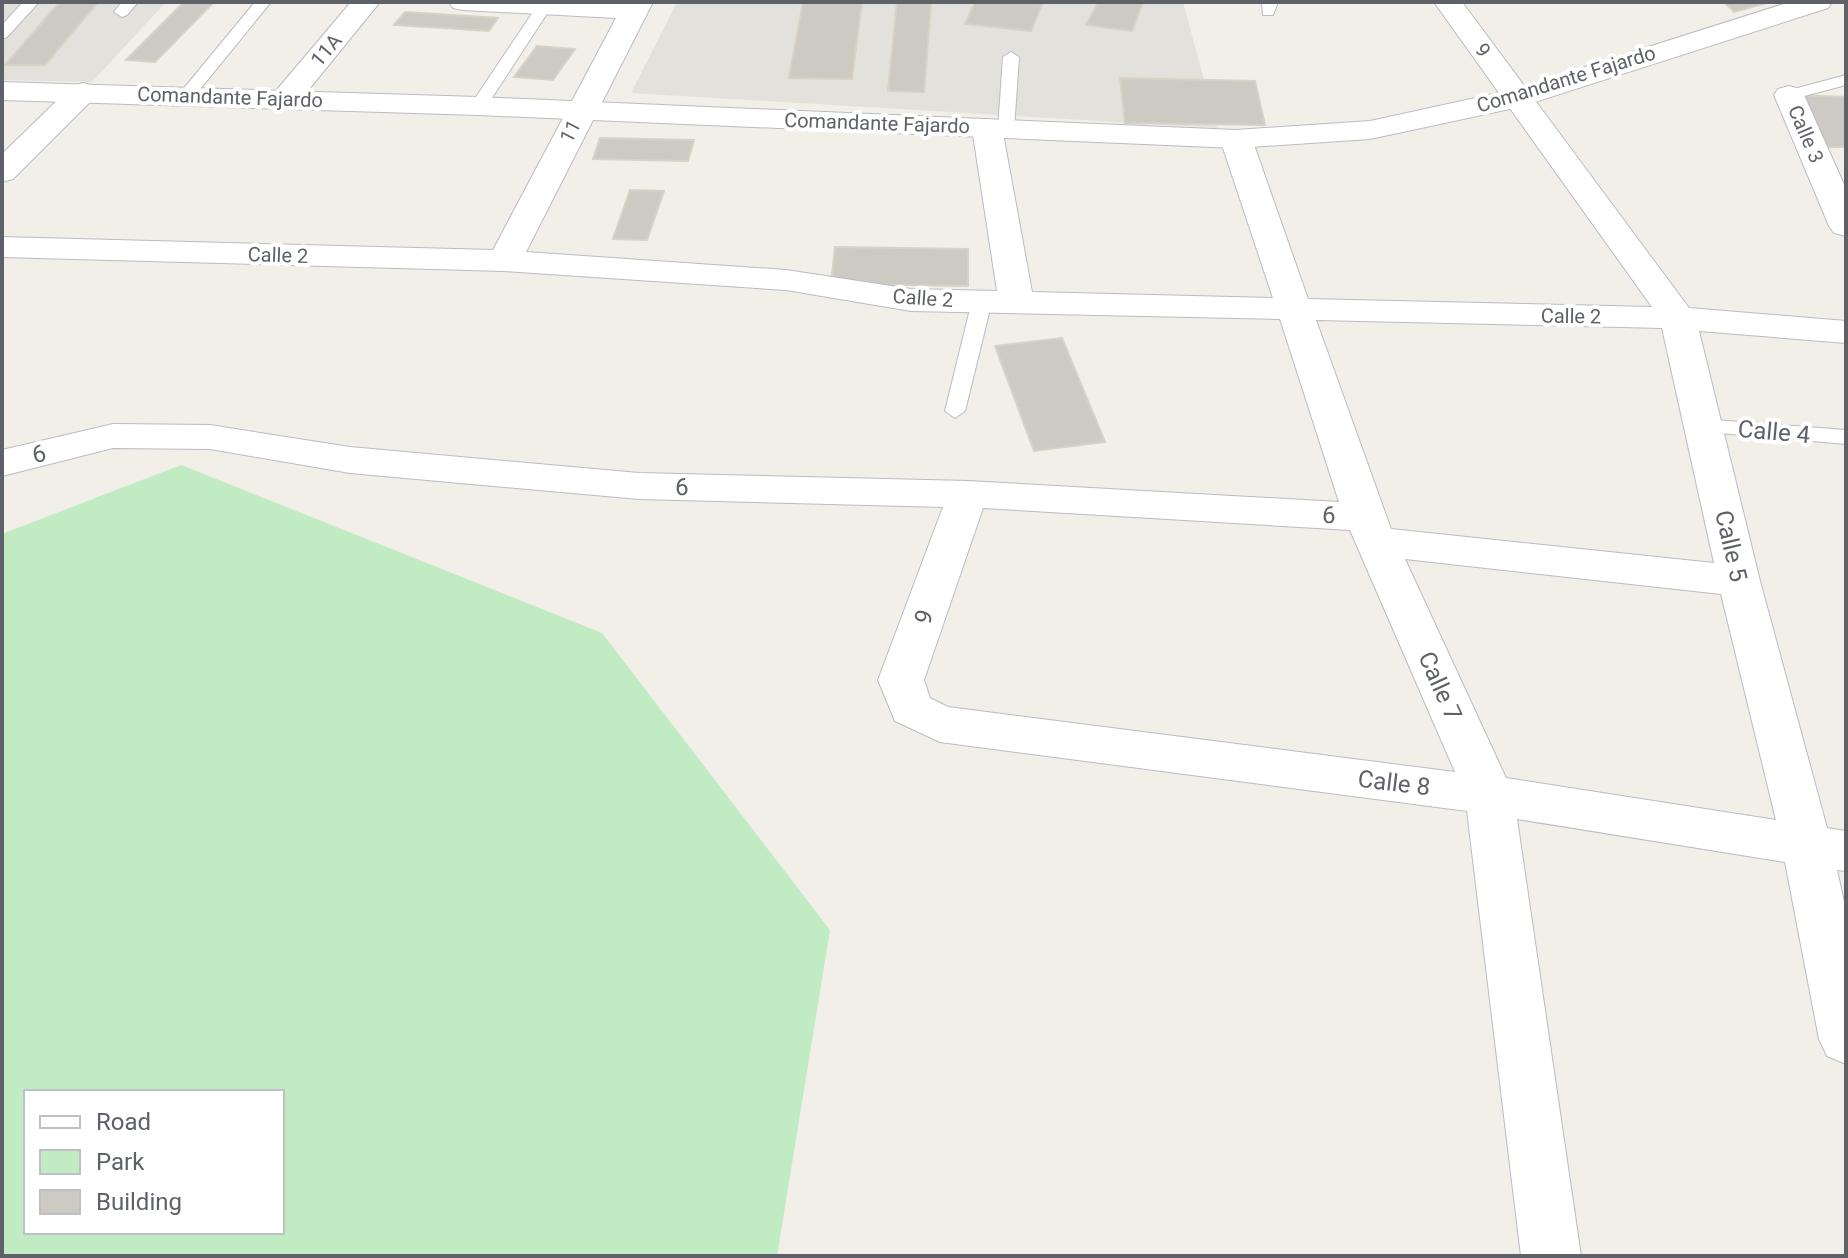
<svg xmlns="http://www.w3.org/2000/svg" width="1848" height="1258" viewBox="0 0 1848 1258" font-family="Roboto,sans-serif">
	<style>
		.industrial { fill: #e2e1db }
		.green { fill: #c1ebc3; fill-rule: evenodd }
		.building { fill: #cdcac3; stroke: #d7d2c4; stroke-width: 2 }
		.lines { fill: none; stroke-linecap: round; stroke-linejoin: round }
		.service-casing { stroke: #b9bcc1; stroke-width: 2 }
		.minor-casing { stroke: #b9bcc1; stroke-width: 2 }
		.tertiary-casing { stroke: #b9bcc1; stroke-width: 2 }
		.service { fill: #fff; fill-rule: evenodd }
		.minor { fill: #fff; fill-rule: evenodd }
		.tertiary { fill: #fff; fill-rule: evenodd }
		.labels { text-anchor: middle; stroke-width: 8; stroke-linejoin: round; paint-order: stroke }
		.far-street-label { font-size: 20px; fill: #5e6268; stroke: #fff }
		.street-label { font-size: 24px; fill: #5e6268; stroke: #fff }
	</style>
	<rect width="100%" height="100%" fill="#f1efe7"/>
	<g class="industrial">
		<path d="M 2,2 L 166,2 L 92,82 L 2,80 Z"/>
		<path d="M 677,2 L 1183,2 L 1217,128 L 631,93 Z"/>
	</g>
	<path class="green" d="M 181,465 L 602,633 L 830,930 L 777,1256 L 2,1256 L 2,534 ZM 26,1092 L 282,1092 L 282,1232 L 26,1232 Z"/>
	<g class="building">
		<path d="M 60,2 L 98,2 L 45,65 L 5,65 Z"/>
		<path d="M 184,2 L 213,3 L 155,62 L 126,60 Z"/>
		<path d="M 803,2 L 862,2 L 852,79 L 789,78 Z"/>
		<path d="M 897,2 L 931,2 L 924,92 L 888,91 Z"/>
		<path d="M 975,2 L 1043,2 L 1031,31 L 965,24 Z"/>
		<path d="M 1098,2 L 1143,2 L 1132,31 L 1086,25 Z"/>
		<path d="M 1724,2 L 1770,2 L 1734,12 Z"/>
		<path d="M 405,12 L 498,18 L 489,31 L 394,25 Z"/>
		<path d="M 537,46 L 575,49 L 553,80 L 514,77 Z"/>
		<path d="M 1120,78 L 1255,81 L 1265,125 L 1125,123 Z"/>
		<path d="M 1795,95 L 1846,97 L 1846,147 L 1826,147 Z"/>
		<path d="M 600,138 L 694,140 L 688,161 L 593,159 Z"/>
		<path d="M 630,190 L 664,191 L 647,240 L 613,239 Z"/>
		<path d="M 835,247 L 968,249 L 968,286 L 831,284 Z"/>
		<path d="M 1062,338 L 1105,442 L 1034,451 L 995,346 Z"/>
	</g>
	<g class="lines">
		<defs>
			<g id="service">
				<path d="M 23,2 L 39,2 L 7,37 L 2,39 L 2,25 Z"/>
				<path d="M 122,2 L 138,2 L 127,15 L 122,17 L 114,12 Z"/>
				<path d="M 255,2 L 271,2 L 192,99 L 180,99 L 180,93 Z"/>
				<path d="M 1262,2 L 1278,2 L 1273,15 L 1263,15 Z"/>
				<path d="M 539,3 L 549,3 L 552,6 L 484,110 L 472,110 L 470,106 Z"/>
				<path d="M 1011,52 L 1019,57 L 1014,129 L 1006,134 L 998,129 L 1003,57 Z"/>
				<path d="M 1846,75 L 1846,85 L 1789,100 L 1781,95 L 1783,92 Z"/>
				<path d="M 982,295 L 992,301 L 965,411 L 955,418 L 945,411 L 972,301 Z"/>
				<path d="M 1703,419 L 1846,430 L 1846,444 L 1696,431 L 1692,426 Z"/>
			</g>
			<g id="minor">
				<path d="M 351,2 L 380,2 L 297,104 L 286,107 L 275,104 L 271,98 L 275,92 Z"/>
				<path d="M 449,2 L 653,2 L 526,252 L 786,270 L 911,289 L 997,291 L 972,128 L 976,121 L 987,119 L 998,121 L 1002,128 L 1032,292 L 1273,298 L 1220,139 L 1225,132 L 1236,130 L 1247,132 L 1252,139 L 1308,299 L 1652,307 L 1434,2 L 1462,2 L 1689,308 L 1846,321 L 1846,343 L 1699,331 L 1760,581 L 1827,828 L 1846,831 L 1846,871 L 1837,870 L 1846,911 L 1846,1064 L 1827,1056 L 1819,1039 L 1785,862 L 1517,819 L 1581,1256 L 1521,1256 L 1467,811 L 940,742 L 895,721 L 878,680 L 943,507 L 639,499 L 350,473 L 210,449 L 113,448 L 2,476 L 2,450 L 113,424 L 210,425 L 350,447 L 639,473 L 968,481 L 1339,502 L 1280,319 L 911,311 L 786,290 L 504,271 L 2,257 L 2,237 L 493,250 L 616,18 L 463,10 L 453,8 ZM 1316,320 L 1662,328 L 1714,563 L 1391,529 ZM 983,508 L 1350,530 L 1455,772 L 948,707 L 930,698 L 924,680 ZM 1405,559 L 1721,594 L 1776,820 L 1506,778 Z"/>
				<path d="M 83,83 L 94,86 L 98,92 L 94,98 L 13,179 L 2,182 L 2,154 L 72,86 Z"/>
				<path d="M 1789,86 L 1800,89 L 1804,95 L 1846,189 L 1846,236 L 1834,233 L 1829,226 L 1774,95 L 1778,89 Z"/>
			</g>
			<path id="tertiary" d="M 1790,2 L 1832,2 L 1828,8 L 1519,107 L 1370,139 L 1236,148 L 478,115 L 2,100 L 2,82 L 478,97 L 1236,130 L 1370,121 L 1512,90 Z"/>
		</defs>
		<use href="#service" class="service-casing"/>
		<use href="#minor" class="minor-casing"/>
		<use href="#tertiary" class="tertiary-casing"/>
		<use href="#service" class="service"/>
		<use href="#minor" class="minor"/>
		<use href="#tertiary" class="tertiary"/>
	</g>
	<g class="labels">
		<g class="far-street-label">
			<text transform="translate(326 50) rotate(-50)" y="7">11A</text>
			<text transform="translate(1483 50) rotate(53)" y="7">9</text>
			<text transform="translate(1566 79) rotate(-17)" y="7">Comandante Fajardo</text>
			<text transform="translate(230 97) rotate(2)" y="7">Comandante Fajardo</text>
			<text transform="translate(877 123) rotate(2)" y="7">Comandante Fajardo</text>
			<text transform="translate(570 131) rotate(-63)" y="7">11</text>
			<text transform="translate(1806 134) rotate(67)" y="7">Calle 3</text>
			<text transform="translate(278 255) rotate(2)" y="7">Calle 2</text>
			<text transform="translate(923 298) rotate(4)" y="7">Calle 2</text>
			<text transform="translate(1571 316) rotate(1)" y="7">Calle 2</text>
		</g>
		<g class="street-label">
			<text transform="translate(1774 432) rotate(5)" y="8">Calle 4</text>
			<text transform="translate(39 454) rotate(-13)" y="8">6</text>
			<text transform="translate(682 487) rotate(1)" y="8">6</text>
			<text transform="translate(1329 515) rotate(3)" y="8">6</text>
			<text transform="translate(1731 546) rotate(77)" y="8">Calle 5</text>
			<text transform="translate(924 617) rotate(-70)" y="8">9</text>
			<text transform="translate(1440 686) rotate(66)" y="8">Calle 7</text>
			<text transform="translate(1394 783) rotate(7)" y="8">Calle 8</text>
		</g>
	</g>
	<rect width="1848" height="1258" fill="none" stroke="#5e6268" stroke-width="8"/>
	<rect x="24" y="1090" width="260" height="144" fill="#ffffff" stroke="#bfc0c3" stroke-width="2"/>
	<rect x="40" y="1116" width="40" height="12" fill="#ffffff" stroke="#bfc0c3" stroke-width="2"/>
	<text x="96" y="1130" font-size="24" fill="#5e6268">Road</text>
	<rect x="40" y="1150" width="40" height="24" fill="#c1ebc3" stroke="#bfc0c3" stroke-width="2"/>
	<text x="96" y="1170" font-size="24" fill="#5e6268">Park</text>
	<rect x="40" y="1190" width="40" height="24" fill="#cdcac3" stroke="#bfc0c3" stroke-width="2"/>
	<text x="96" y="1210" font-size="24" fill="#5e6268">Building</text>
</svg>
